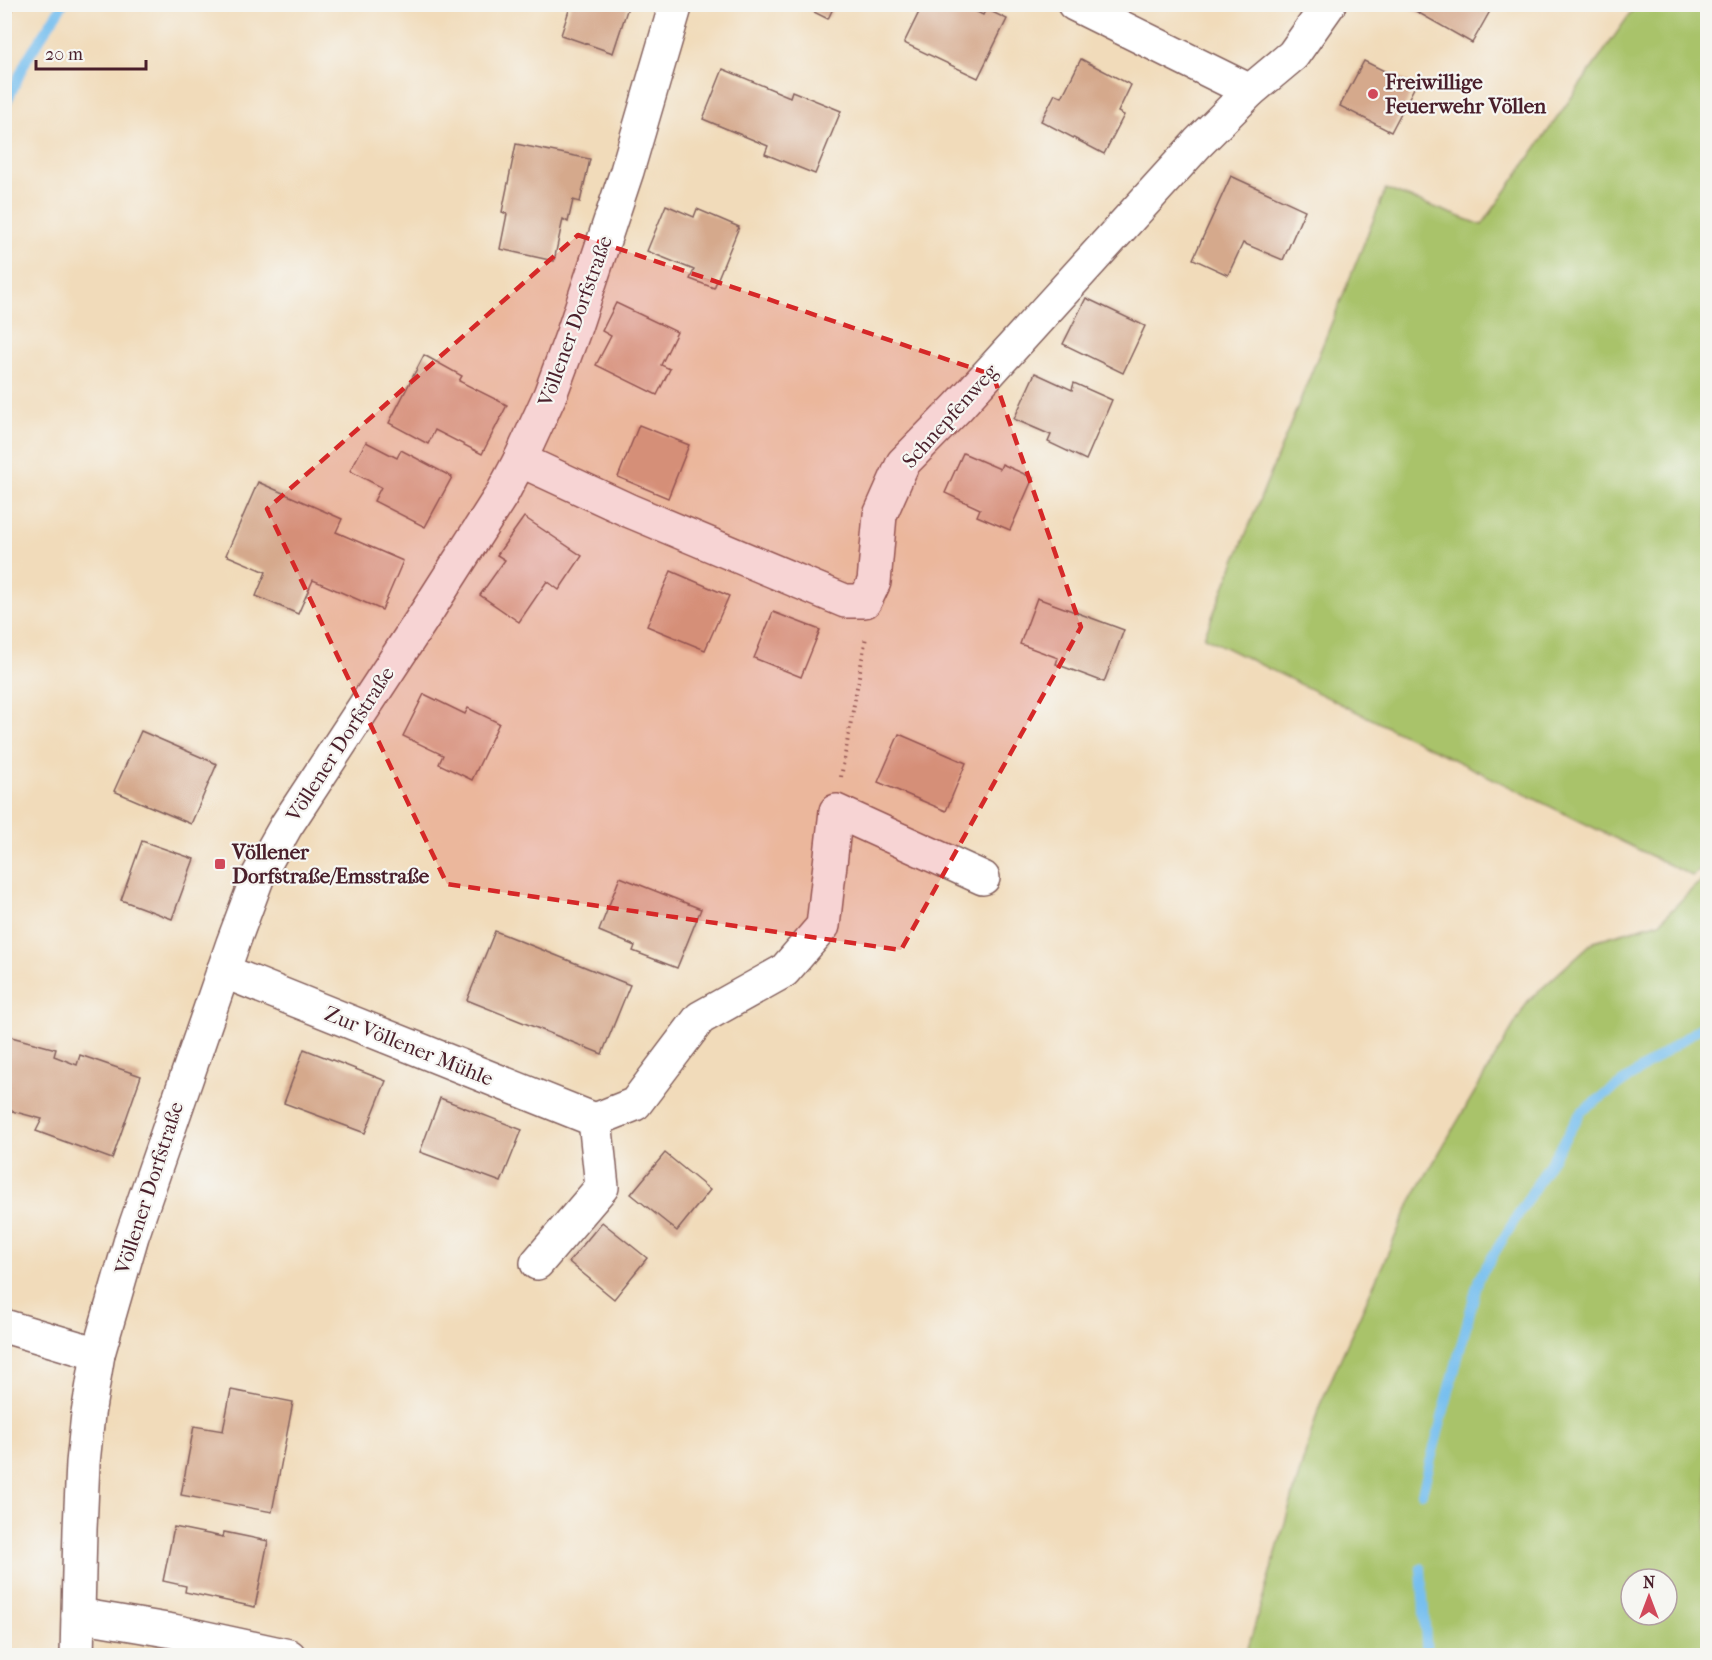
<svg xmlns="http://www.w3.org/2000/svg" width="1712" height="1660" viewBox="0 0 1712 1660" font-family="'IM FELL French Canon',serif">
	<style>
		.green { fill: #a9c36a; stroke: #7a714a; stroke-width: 1.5; fill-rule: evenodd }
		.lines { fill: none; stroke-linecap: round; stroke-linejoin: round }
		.stream { stroke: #77bfef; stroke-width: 10 }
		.building { fill: #d5a98c }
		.minor-casing { stroke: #84615d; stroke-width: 36 }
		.path { stroke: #84615d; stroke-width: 4; stroke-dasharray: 1.5 4.5; stroke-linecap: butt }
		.minor { stroke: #fff; stroke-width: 33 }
		.marked { fill: #d62828; fill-opacity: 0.2; stroke: #d62828; stroke-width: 4.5; stroke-dasharray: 12 8; stroke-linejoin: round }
		.poi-dot { fill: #d1495b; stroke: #f6f6f2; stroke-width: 2 }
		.labels { text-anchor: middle; stroke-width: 4.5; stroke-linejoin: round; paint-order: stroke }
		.poi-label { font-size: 21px; font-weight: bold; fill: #4a1f2b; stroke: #f6f6f2; text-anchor: start }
		.street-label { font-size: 21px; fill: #4a1f2b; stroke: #f6f6f2 }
	</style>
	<rect width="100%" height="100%" fill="#f6f6f2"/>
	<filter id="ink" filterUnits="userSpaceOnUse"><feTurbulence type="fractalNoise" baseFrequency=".0167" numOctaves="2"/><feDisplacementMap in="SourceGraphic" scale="12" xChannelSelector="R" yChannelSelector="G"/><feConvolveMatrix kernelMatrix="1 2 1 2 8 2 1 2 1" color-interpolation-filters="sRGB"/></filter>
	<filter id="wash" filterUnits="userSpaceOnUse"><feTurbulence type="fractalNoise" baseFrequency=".008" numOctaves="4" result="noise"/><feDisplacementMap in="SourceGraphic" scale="24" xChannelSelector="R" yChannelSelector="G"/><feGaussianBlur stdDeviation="1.35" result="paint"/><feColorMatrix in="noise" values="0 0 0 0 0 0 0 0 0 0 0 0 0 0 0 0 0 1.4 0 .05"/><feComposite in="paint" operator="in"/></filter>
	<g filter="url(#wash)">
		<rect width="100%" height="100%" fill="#f1dbba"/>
		<g class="green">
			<path d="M 1637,4 L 1707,5 L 1708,865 L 1692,876 L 1204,637 L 1386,189 L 1482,225 Z"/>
			<path d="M 1707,877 L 1707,1655 L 1246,1655 L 1319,1407 L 1412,1199 L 1528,1001 L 1594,941 L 1660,922 L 1695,886 ZM 1631,1579 L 1667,1579 L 1667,1615 L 1631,1615 Z"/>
		</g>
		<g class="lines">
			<g class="stream">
				<path d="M 4,108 L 27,59 L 63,4"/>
				<path d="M 1422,1493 L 1479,1278 L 1582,1111 L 1708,1022"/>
				<path d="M 1421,1568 L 1427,1656"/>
			</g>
		</g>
		<g id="blocks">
			<g class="building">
				<path d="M 571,4 L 629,4 L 613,53 L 561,35 Z"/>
				<path d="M 798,4 L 835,4 L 828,19 Z"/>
				<path d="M 923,4 L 961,4 L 983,15 L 986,9 L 1007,19 L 978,78 L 904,43 Z"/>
				<path d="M 1403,4 L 1494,4 L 1472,43 Z"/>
				<path d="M 1081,59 L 1131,85 L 1118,112 L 1124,115 L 1104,154 L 1041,121 L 1055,94 L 1062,97 Z"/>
				<path d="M 1364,61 L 1415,86 L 1391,132 L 1340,106 Z"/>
				<path d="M 723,69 L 790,97 L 792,91 L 841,111 L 815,174 L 765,154 L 768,146 L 703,119 Z"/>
				<path d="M 516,144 L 590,159 L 580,202 L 573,200 L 568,222 L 563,219 L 554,261 L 500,249 L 507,214 L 502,212 Z"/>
				<path d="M 1231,176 L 1305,210 L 1283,260 L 1243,243 L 1228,275 L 1193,259 Z"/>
				<path d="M 666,205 L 694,217 L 697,209 L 739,227 L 714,288 L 690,279 L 694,270 L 647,251 Z"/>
				<path d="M 1086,298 L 1145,326 L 1123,373 L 1063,344 Z"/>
				<path d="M 616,303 L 677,332 L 661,365 L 670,369 L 657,395 L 596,365 L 611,336 L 602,331 Z"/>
				<path d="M 424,355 L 462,376 L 459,381 L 507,405 L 482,454 L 435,430 L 428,444 L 389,423 Z"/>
				<path d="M 1035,373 L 1072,390 L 1074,383 L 1112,400 L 1086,460 L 1048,442 L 1051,435 L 1014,419 Z"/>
				<path d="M 639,425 L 689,445 L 668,498 L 618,477 Z"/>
				<path d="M 366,442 L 397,458 L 401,450 L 452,477 L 425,527 L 374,501 L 381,487 L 350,471 Z"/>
				<path d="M 963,453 L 1000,469 L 1002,464 L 1033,478 L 1010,530 L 977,516 L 980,509 L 945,493 Z"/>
				<path d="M 258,482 L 342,519 L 336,532 L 403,561 L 382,610 L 313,580 L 298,614 L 256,596 L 266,572 L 226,555 Z"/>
				<path d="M 524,517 L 582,556 L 559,590 L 547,581 L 519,622 L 480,595 L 505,560 L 497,555 Z"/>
				<path d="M 671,571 L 729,596 L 705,650 L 647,626 Z"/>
				<path d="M 1037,598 L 1124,630 L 1104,682 L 1056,664 L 1058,658 L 1020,644 Z"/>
				<path d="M 773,612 L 820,630 L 801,677 L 754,658 Z"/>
				<path d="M 424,694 L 465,714 L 468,708 L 499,723 L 472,780 L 439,764 L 443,755 L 403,736 Z"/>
				<path d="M 141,731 L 217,764 L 191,824 L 114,791 Z"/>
				<path d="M 899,734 L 966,763 L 946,811 L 878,782 Z"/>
				<path d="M 142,841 L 194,859 L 172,919 L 121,900 Z"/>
				<path d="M 620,877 L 701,909 L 677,968 L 633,951 L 635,946 L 599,931 Z"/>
				<path d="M 495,931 L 630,985 L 602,1054 L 467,1000 Z"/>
				<path d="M 4,1035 L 56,1049 L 54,1056 L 77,1065 L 80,1055 L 141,1076 L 112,1159 L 36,1131 L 42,1119 L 4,1109 Z"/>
				<path d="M 304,1049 L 386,1081 L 365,1133 L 284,1103 Z"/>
				<path d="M 440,1098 L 522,1130 L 501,1182 L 420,1152 Z"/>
				<path d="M 665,1153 L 710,1190 L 677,1231 L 631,1194 Z"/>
				<path d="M 602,1222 L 647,1258 L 614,1299 L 569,1262 Z"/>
				<path d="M 231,1390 L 293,1402 L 272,1512 L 181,1495 L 194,1426 L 223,1431 Z"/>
				<path d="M 174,1527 L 223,1537 L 224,1532 L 268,1541 L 255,1607 L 185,1592 L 186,1586 L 163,1581 Z"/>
			</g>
		</g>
	</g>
	<g filter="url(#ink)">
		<use href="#blocks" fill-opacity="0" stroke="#84615d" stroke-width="1.5"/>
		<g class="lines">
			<defs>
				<g id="minor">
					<path d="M 1074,4 L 1250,91 L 1293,55 L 1329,4"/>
					<path d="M 520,460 L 630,511 L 845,601 L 865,601 L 874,582 L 880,515 L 903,463 L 958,407 L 1198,143 L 1250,91"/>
					<path d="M 223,971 L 595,1120 L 635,1104 L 700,1018 L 784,971 L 823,926 L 836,811 L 983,878"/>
					<path d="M 537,1263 L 602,1187 L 595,1120"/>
					<path d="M 4,1326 L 98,1354"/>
					<path d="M 78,1615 L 173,1631 L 289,1656"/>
					<path d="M 77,1656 L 80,1529 L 83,1463 L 88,1414 L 98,1354 L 132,1236 L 233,943 L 258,876 L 286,826 L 428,610 L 502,494 L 520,460 L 550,395 L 573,333 L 627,171 L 676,4"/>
				</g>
			</defs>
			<use href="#minor" class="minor-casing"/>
			<g class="path">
				<path d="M 4,21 L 15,4"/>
				<path d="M 841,777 L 866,637"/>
			</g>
			<use href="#minor" class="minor"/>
		</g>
	</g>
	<path class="marked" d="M 578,235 L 993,375 L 1081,627 L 901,950 L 447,884 L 267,509 Z"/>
	<g class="poi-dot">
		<circle cx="1373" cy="94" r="6"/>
		<rect x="214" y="858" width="12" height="12" rx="3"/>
	</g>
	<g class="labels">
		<g class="poi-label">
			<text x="1385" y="89">Freiwillige<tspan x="1385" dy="24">Feuerwehr Völlen</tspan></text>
			<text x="232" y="859">Völlener<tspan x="232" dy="24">Dorfstraße/Emsstraße</tspan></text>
		</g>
		<g class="street-label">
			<text transform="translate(575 321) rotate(-70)" y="7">Völlener Dorfstraße</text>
			<text transform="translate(950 416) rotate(-48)" y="7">Schnepfenweg</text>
			<text transform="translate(340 744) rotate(-57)" y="7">Völlener Dorfstraße</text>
			<text transform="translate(409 1046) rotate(22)" y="7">Zur Völlener Mühle</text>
			<text transform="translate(149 1188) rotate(-72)" y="7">Völlener Dorfstraße</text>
		</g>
	</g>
	<rect width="1712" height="1660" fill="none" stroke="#f6f6f2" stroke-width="24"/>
	<g transform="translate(1649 1597)"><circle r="28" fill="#f6f6f2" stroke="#b1a0a2" stroke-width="1.5"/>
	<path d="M0-4.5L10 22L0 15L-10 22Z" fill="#d1495b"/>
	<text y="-9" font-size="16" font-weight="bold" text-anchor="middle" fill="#4a1f2b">N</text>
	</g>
	<path d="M36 60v9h110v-9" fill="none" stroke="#4a1f2b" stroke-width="3"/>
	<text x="45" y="60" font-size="18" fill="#4a1f2b" stroke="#f6f6f2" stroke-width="4.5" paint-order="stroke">20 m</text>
</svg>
